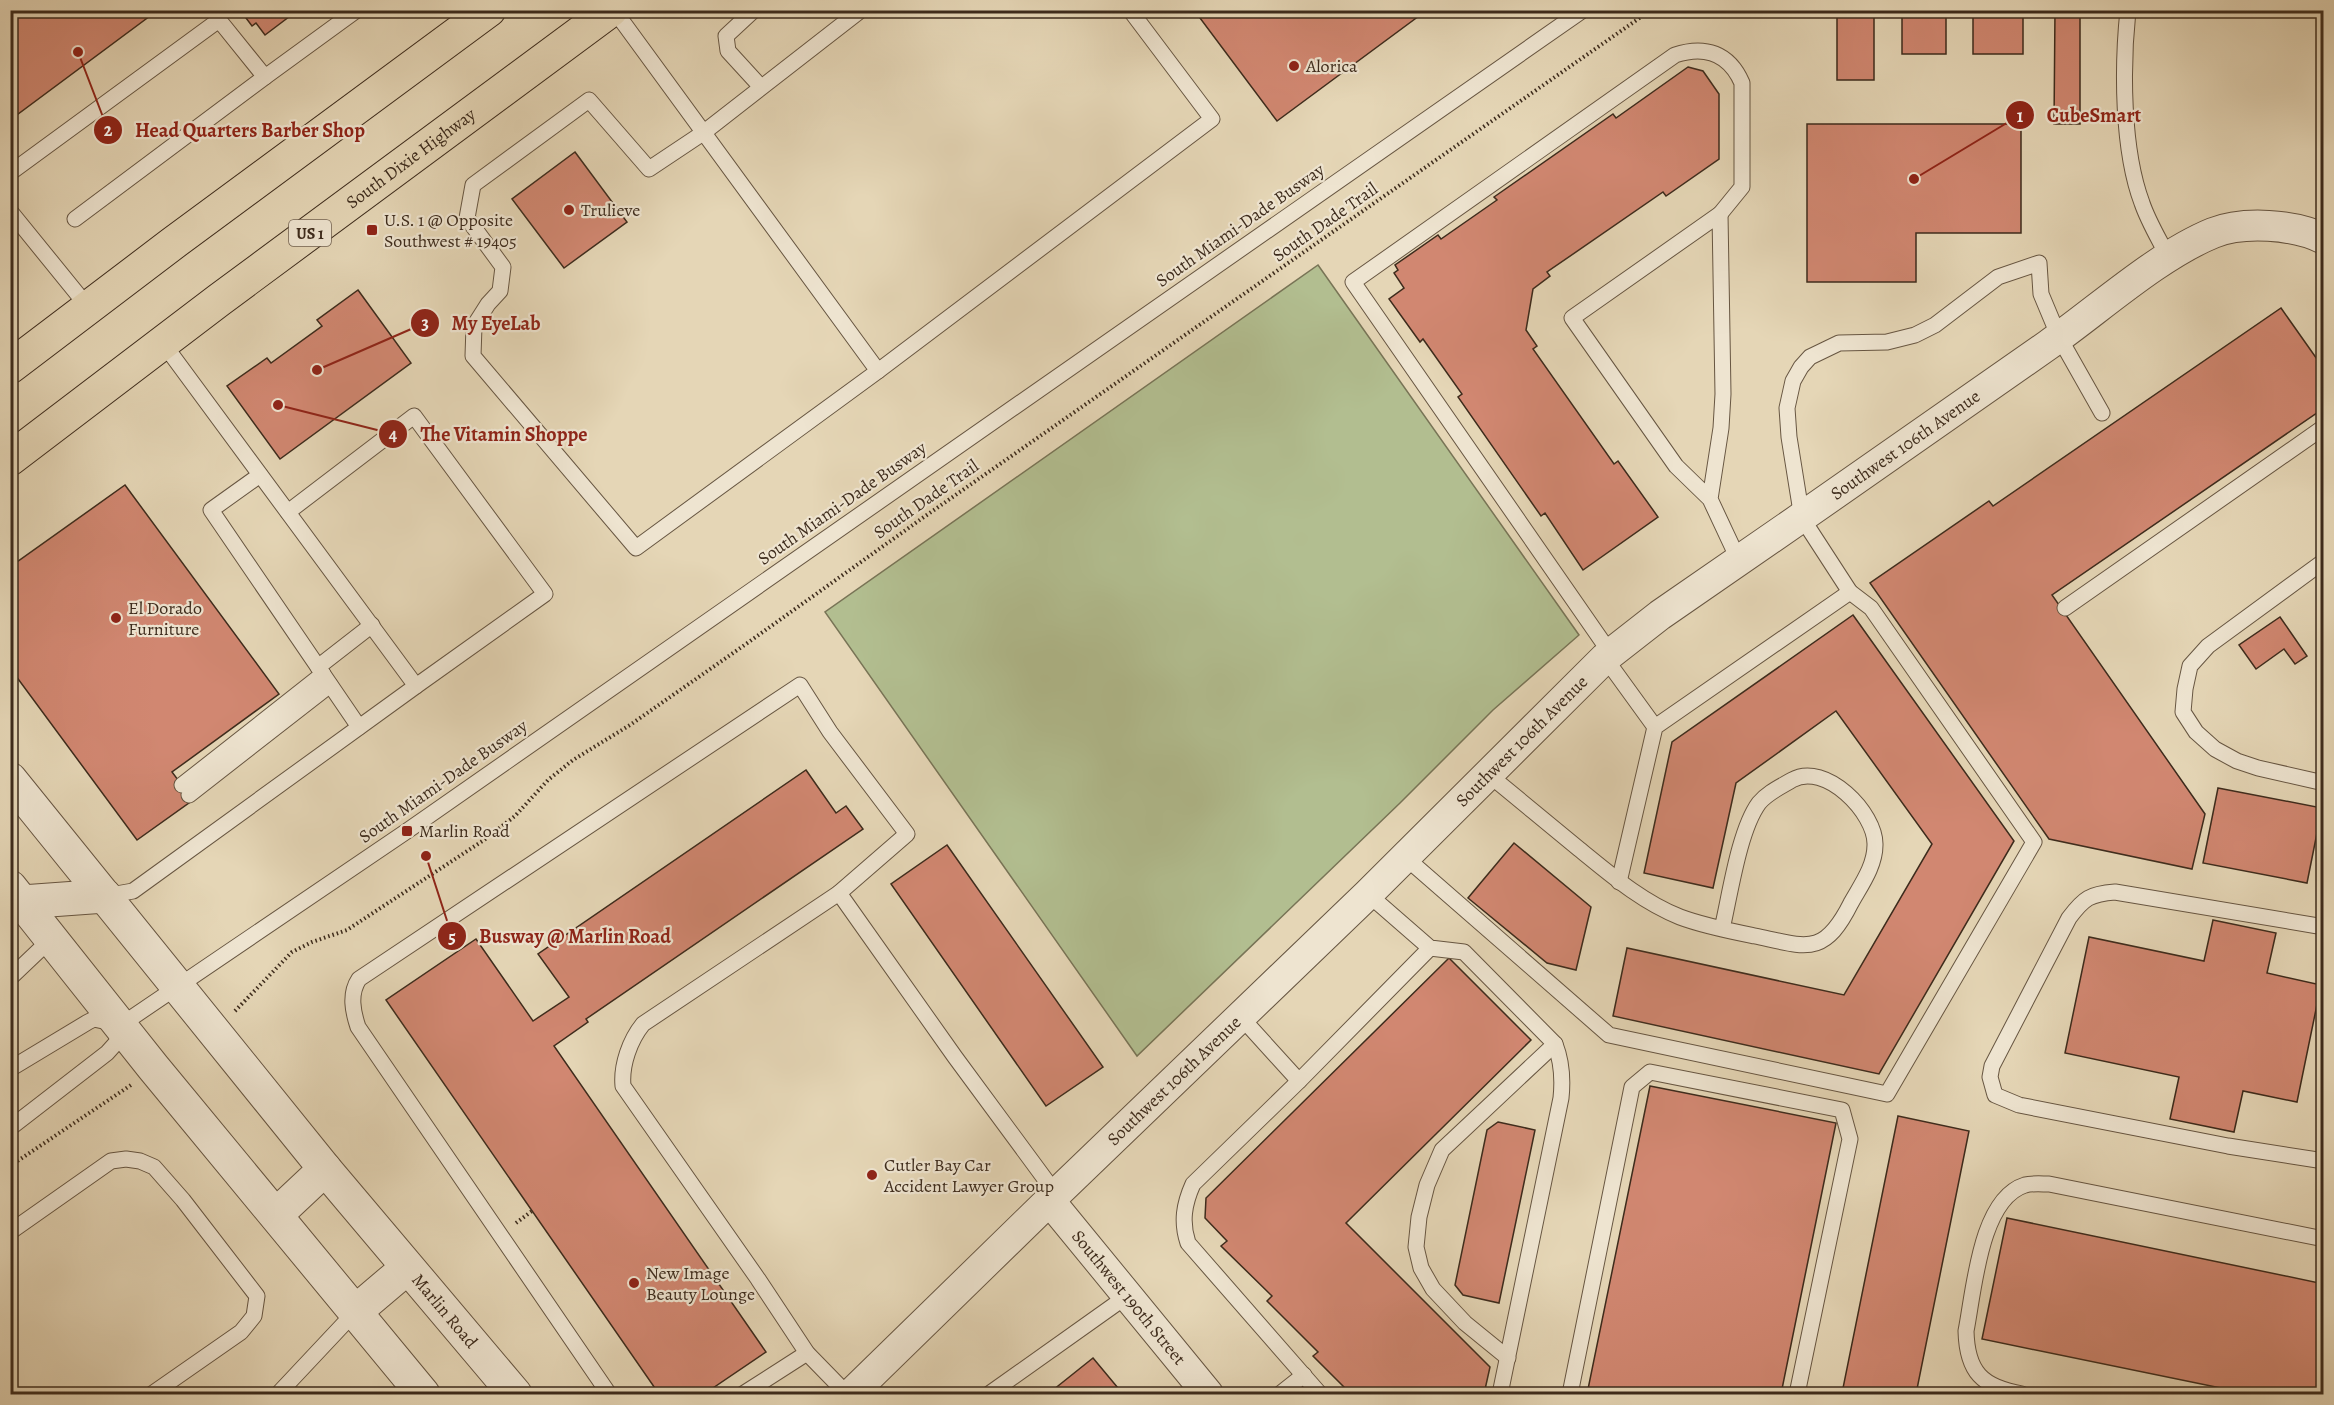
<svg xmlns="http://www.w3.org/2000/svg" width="2334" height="1405" viewBox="0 0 2334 1405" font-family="Alegreya,serif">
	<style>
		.green { fill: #b2be90; stroke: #787456; stroke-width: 1.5 }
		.building { fill: #d18771; stroke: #3d2b1c; stroke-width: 1.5 }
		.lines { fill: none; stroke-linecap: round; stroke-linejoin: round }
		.service-casing { stroke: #675642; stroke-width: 17 }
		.minor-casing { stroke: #675642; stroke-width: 32 }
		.tertiary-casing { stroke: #675642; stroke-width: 35 }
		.trunk-casing { stroke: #3d2b1c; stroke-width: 35 }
		.path { stroke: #3d2b1c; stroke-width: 4; stroke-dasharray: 1.5 3; stroke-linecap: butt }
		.service { stroke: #eee4d0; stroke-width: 15 }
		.minor { stroke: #eee4d0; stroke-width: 30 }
		.tertiary { stroke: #eee4d0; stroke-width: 33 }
		.trunk { stroke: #e5d6b6; stroke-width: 33 }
		.poi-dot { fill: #8f2418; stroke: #eee4d0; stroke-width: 2 }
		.labels { text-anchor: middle; stroke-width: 4.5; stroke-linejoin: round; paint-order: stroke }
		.shield { fill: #eee4d0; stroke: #726252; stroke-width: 1.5 }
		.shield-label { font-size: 16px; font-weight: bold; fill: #3d2b1c }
		.poi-label { font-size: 18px; fill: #3d2b1c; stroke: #eee4d0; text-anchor: start }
		.street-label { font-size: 18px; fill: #3d2b1c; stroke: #eee4d0 }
		.leader { fill: none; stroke: #8f2418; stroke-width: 2 }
		.callout-dot { fill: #8f2418; stroke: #eee4d0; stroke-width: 2 }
		.mark-label { font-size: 18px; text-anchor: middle; font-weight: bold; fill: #fff }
		.callout-label { font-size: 20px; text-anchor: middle; font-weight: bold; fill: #8f2418; stroke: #eee4d0; stroke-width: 4.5; stroke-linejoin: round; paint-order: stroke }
	</style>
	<rect width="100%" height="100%" fill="#e5d6b6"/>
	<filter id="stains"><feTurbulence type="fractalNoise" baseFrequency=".00333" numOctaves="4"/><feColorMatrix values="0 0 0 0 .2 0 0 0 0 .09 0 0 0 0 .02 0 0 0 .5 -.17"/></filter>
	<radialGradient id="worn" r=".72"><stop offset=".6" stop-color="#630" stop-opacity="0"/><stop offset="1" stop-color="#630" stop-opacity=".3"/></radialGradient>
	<path class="green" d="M 1318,265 L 1579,635 L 1493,710 L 1400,803 L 1137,1056 L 825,612 Z"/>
	<g class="building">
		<path d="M 10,10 L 158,10 L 10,120 Z"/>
		<path d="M 240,10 L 298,10 L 265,35 L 256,23 L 252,26 Z"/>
		<path d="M 1194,10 L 1427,10 L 1277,121 Z"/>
		<rect x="1837" y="10" width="37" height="70"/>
		<rect x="1902" y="10" width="44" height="44"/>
		<rect x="1973" y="10" width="50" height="44"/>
		<path d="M 2055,10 L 2080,10 L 2080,124 L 2054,124 Z"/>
		<path d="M 1688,67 L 1703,71 L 1719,94 L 1719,159 L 1666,196 L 1663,192 L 1547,272 L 1550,276 L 1533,289 L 1526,330 L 1537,346 L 1533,349 L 1614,464 L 1618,461 L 1658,517 L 1583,570 L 1545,513 L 1541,516 L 1458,397 L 1462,394 L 1423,339 L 1420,342 L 1389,299 L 1404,288 L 1394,273 L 1398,270 L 1395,265 L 1438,235 L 1441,239 L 1497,200 L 1494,197 L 1613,114 L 1616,118 Z"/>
		<path d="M 1807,124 L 2021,124 L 2021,233 L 1916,233 L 1916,282 L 1807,282 Z"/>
		<path d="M 575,152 L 627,222 L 564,268 L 512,199 Z"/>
		<path d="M 358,290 L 411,363 L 280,459 L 227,386 L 267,358 L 271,363 L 322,326 L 317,320 Z"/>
		<path d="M 2281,308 L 2324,369 L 2324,408 L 2052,595 L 2205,814 L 2192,869 L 2049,839 L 1870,583 L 1989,501 L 1993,506 Z"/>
		<path d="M 125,485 L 279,694 L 172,772 L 193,800 L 137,840 L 10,668 L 10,567 Z"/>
		<path d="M 1853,615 L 2014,841 L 1879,1074 L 1613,1016 L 1627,948 L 1844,995 L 1932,844 L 1836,711 L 1736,783 L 1713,888 L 1644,873 L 1672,742 Z"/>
		<path d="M 2280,617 L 2307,656 L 2295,664 L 2284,649 L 2256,669 L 2239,645 Z"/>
		<path d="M 806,770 L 836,813 L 846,806 L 863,829 L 586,1019 L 588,1022 L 554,1046 L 766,1352 L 704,1394 L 659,1394 L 386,1000 L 476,939 L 533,1021 L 569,997 L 538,954 Z"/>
		<path d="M 2218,788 L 2322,808 L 2307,883 L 2203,863 Z"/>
		<path d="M 1514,843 L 1591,907 L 1576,970 L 1547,963 L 1468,898 Z"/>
		<path d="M 947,845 L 1103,1067 L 1046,1106 L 891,884 Z"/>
		<path d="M 2213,920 L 2276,933 L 2267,973 L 2321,985 L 2297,1102 L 2243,1091 L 2234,1132 L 2170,1119 L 2179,1077 L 2065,1053 L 2089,937 L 2204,961 Z"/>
		<path d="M 1449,958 L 1531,1040 L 1346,1223 L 1490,1367 L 1484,1394 L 1351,1394 L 1313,1356 L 1318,1352 L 1267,1301 L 1272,1296 L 1221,1246 L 1227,1241 L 1205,1218 L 1206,1198 Z"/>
		<path d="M 1650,1086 L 1836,1123 L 1781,1394 L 1587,1394 Z"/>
		<path d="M 1898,1116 L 1969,1131 L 1916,1394 L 1851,1394 L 1842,1393 Z"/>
		<path d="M 1498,1122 L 1535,1130 L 1499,1303 L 1463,1295 L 1455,1285 L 1487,1130 Z"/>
		<path d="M 2007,1218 L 2324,1284 L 2324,1394 L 2250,1394 L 1982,1339 Z"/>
		<path d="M 1093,1358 L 1123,1394 L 1048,1394 Z"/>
	</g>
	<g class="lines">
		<defs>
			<g id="service">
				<path d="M 614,10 L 878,371"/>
				<path d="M 754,10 L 726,36 L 728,51 L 761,87"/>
				<path d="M 861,10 L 703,133 L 649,169 L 589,100 L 473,185 L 467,218 L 503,267 L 500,291 L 488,304 L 474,326 L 473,356 L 636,548 L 878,371 L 1212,119 L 1130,10"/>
				<path d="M 2128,10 C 2122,67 2122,150 2142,203 C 2148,221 2159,239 2168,257"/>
				<path d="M 10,173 L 219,20 L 265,77 L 357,10"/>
				<path d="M 10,211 L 88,307"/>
				<path d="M 75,219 L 265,77"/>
				<path d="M 260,475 L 211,510 L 359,727"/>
				<path d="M 1710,499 L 1676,466 L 1572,318 L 1720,214 L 1723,394 L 1721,428 L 1710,499 L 1739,561"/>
				<path d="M 288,512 L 414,416 L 545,594 L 416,686"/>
				<path d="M 2324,561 L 2208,646 L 2190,666 L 2185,689 L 2183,712 L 2196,732 L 2215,749 L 2237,761 L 2258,768 L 2324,783"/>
				<path d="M 1850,592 L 1802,518 L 1789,437 L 1787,408 L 1793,381 L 1801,367 L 1810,357 L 1839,343 L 1887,342 L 1915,335 L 1935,325 L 1998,277 L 2039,263 L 2041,294 L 2059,337 L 2102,413"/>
				<path d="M 2065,608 L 2324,427"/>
				<path d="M 1611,654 L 1353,282 L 1675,55 C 1705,45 1729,53 1742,83 L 1742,187 L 1720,214"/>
				<path d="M 1605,658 L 1655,727"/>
				<path d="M 318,667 L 372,625"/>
				<path d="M 1488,774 C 1518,799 1549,824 1579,849 C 1611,875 1642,902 1680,917 C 1704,926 1730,931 1755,936 C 1807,947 1824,957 1851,903 C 1861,885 1875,866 1875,845 C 1876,813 1825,761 1792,780 C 1780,787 1767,793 1759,803 C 1739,830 1730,895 1722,929"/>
				<path d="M 182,785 L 323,674"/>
				<path d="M 189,795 L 330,685"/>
				<path d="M 1405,857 L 1609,1035 L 1887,1094 L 2034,842 L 1871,608 L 1850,592 L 1655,727 L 1619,882"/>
				<path d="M 839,893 L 643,1024 C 630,1040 621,1065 623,1086 L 758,1279 L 807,1353 L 847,1394"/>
				<path d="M 1368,894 L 1430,948 L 1464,952 L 1555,1044 C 1562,1062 1563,1079 1561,1098 L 1500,1394"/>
				<path d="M 105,896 L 133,891 L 416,686 L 163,343"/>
				<path d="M 2324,927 L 2115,892 C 2090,894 2084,898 2069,918 L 1992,1066 L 1990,1077 L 1995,1095 L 2019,1105 L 2228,1146 L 2324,1161"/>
				<path d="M 10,978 L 51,939"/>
				<path d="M 1240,1016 L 1299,1081"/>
				<path d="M 10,1069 L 88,1022 L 94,1019 L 112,1023"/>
				<path d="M 10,1128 L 107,1053 L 116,1043 L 121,1025 L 407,831 L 1583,10"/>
				<path d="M 10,1232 L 111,1161 L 126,1159 L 140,1161 L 154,1167 L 183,1200 L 257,1296 L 254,1316 L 241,1332 L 152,1394"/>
				<path d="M 1508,1358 L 1465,1323 L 1433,1289 L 1421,1268 L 1416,1247 L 1419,1217 L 1427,1185 L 1442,1150 L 1555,1044"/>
				<path d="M 278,1394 L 355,1312"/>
				<path d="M 609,1394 L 358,1027 C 353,1012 349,994 359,979 L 800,685 L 830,732 L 907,834 L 839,893 L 955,1057 L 1056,1194"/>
				<path d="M 743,1394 L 807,1353"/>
				<path d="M 989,1394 L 1127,1296"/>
				<path d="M 1280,1394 L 1304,1375"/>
				<path d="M 1320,1394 L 1188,1243 C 1181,1222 1184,1204 1193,1184 L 1299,1081 L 1430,948"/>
				<path d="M 1570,1394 L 1632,1087 L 1650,1072 L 1842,1110 L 1850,1139 L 1797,1394"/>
				<path d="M 2022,1394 C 1982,1387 1967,1372 1966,1331 C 1974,1291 1980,1199 2025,1185 C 2032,1183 2042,1184 2049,1184 L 2324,1239"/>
			</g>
			<g id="minor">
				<path id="s1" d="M 1049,1200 L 1208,1394"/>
				<path id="s2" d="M 851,1394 L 1056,1194 L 1368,894 L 1605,658 L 1660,615 C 1790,526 1919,435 2048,345 C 2098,310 2157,256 2213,233 C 2243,221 2294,224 2324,239"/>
			</g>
			<g id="tertiary">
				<path id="s3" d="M 10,779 L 325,1169 L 515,1394"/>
				<path d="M 10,887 L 153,1067 L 423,1394"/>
				<path d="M 22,902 L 105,896"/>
				<path d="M 276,1215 L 325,1169"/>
				<path d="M 355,1312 L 407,1268"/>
			</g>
			<g id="trunk">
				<path d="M 10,367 L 172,244 L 489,10"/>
				<path id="s4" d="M 10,459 L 219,300 L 611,10"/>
			</g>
		</defs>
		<use href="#service" class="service-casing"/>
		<use href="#minor" class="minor-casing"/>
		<use href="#tertiary" class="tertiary-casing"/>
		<use href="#trunk" class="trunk-casing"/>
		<g class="path">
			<path d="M 542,10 L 544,14"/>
			<path d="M 235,1011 L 292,952 L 312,942 L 347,930 L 484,840 L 515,816 L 548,780 L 573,760 L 630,725 L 746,644 L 924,517 L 1651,10"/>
			<path d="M 10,1166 L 131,1085"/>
			<path d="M 516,1223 L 532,1211"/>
		</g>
		<use href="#service" class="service"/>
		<use href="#minor" class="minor"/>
		<use href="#tertiary" class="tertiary"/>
		<use href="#trunk" class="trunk"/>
	</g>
	<g class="poi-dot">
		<circle cx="1294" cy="66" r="6"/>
		<circle cx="569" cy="210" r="6"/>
		<rect x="366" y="224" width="12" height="12" rx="3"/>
		<circle cx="116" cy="618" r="6"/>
		<rect x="401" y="825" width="12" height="12" rx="3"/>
		<circle cx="872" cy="1175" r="6"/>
		<circle cx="634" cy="1283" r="6"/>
	</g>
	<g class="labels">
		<rect class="shield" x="289" y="220" width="42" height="26" rx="4.5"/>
		<g class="shield-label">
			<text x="310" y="239">US 1</text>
		</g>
		<g class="poi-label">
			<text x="1306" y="72">Alorica</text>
			<text x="581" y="216">Trulieve</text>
			<text x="384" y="226">U.S. 1 @ Opposite<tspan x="384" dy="21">Southwest # 19405</tspan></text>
			<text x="128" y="614">El Dorado<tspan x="128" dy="21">Furniture</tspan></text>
			<text x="419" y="837">Marlin Road</text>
			<text x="884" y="1171">Cutler Bay Car<tspan x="884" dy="21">Accident Lawyer Group</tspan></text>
			<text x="646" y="1279">New Image<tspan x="646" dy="21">Beauty Lounge</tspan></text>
		</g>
		<g class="street-label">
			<text dy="6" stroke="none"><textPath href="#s4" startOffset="501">South Dixie Highway</textPath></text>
			<text transform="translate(1325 222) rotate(-35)" y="6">South Dade Trail</text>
			<text transform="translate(1240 225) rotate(-35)" y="6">South Miami-Dade Busway</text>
			<text dy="6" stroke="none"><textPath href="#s2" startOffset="1422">Southwest 106th Avenue</textPath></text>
			<text transform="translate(926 499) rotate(-35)" y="6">South Dade Trail</text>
			<text transform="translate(842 503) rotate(-35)" y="6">South Miami-Dade Busway</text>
			<text dy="6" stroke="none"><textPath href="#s2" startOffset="936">Southwest 106th Avenue</textPath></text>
			<text transform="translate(443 781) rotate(-35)" y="6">South Miami-Dade Busway</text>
			<text dy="6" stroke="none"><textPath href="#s2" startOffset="450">Southwest 106th Avenue</textPath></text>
			<text dy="6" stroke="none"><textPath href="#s1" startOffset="126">Southwest 190th Street</textPath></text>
			<text dy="6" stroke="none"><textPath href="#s3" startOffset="687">Marlin Road</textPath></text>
		</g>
	</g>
	<path class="leader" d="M1914 179L2020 115M78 52L108 130M317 370L425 323M278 405L393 434M426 856L452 936"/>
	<g class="callout-dot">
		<circle cx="1914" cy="179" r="6"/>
		<circle cx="78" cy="52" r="6"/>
		<circle cx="317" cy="370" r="6"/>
		<circle cx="278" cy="405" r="6"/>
		<circle cx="426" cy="856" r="6"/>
		<circle cx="2020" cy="115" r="15"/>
		<circle cx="108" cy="130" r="15"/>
		<circle cx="425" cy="323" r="15"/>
		<circle cx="393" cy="434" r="15"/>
		<circle cx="452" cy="936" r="15"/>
	</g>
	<g class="mark-label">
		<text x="2020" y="122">1</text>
		<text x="108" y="136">2</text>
		<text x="425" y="329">3</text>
		<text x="393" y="440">4</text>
		<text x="452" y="943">5</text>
	</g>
	<g class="callout-label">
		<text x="2094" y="122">CubeSmart</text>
		<text x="250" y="137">Head Quarters Barber Shop</text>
		<text x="496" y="330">My EyeLab</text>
		<text x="504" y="441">The Vitamin Shoppe</text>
		<text x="575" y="943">Busway @ Marlin Road</text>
	</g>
	<rect width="2334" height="1405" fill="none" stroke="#e5d6b6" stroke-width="36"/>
	<rect x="12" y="12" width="2310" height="1381" fill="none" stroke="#3d2b1c" stroke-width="3"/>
	<rect x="18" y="18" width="2298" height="1369" fill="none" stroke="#3d2b1c" stroke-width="1.5"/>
	<rect width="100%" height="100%" filter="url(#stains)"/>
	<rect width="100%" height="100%" fill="url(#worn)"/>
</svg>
